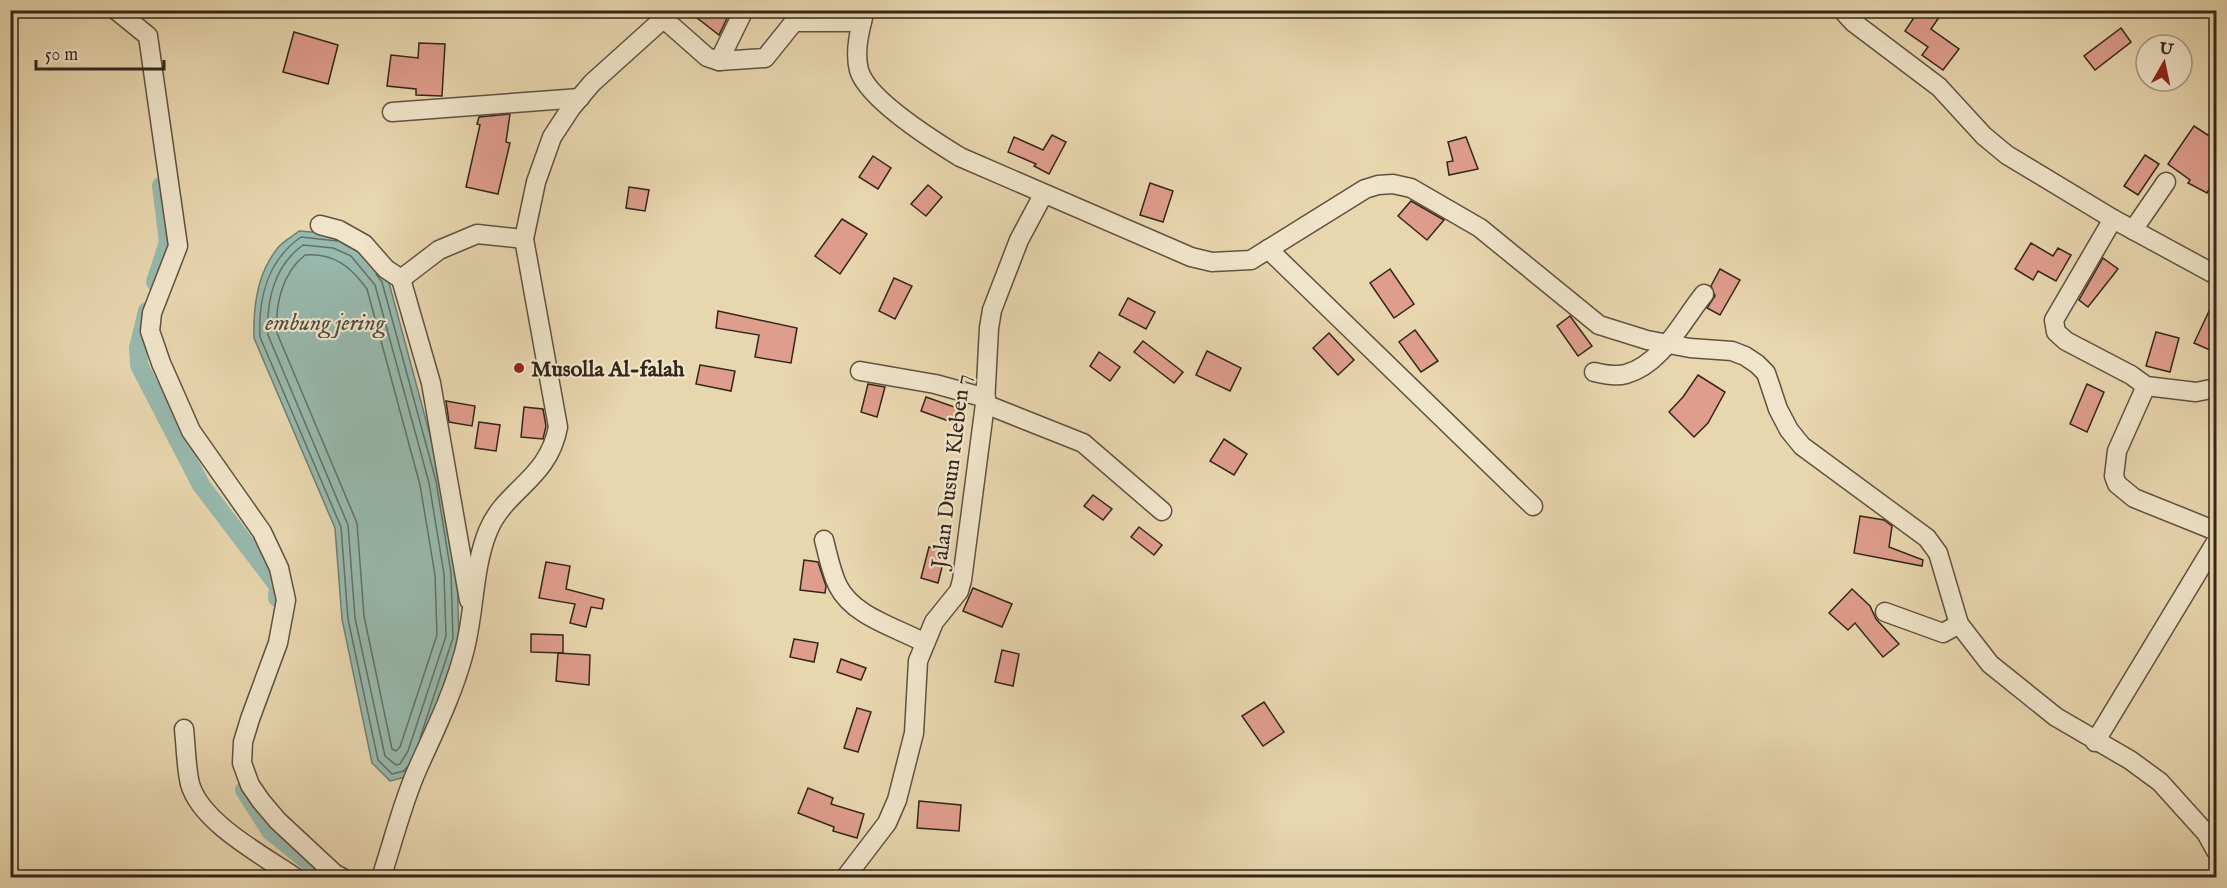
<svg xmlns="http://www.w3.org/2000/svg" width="2227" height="888" viewBox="0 0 2227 888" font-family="'IM FELL English',serif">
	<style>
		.water { fill: #97b9ae; stroke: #6f7e73; stroke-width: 1.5 }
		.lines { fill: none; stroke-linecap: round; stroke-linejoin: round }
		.shore { stroke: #657064; stroke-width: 1.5 }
		.canal { stroke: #97b9ae; stroke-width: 18 }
		.building { fill: #df9d8d; stroke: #33261b; stroke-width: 1.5 }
		.minor-casing { stroke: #605240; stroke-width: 21 }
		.minor { stroke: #f0e4ca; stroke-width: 18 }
		.poi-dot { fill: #8f2418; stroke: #f0e4ca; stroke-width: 2 }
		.labels { text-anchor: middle; stroke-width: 4.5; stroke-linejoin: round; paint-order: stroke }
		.poi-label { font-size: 22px; font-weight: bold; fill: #33261b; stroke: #f0e4ca; text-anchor: start }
		.street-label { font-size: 22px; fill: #33261b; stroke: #f0e4ca }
		.water-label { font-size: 24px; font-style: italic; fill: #4c4b40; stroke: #f0e4ca }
	</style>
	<rect width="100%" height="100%" fill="#e8d6ae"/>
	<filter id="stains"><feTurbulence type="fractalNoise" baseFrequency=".00333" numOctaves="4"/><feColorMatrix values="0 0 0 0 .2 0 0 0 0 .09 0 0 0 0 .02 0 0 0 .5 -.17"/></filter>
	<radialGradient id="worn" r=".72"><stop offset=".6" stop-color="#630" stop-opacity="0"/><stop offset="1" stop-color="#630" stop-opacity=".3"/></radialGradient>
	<path class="water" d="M 299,231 L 337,234 L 359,245 L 388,279 L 442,480 L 457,572 L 459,639 L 420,757 L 409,776 L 390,781 L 372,763 L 342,619 L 335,528 L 254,338 C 253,308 257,274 277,249 C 282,242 292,237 299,231 Z"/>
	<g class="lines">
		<g class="shore">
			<path d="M 337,241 L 301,237 C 268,260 258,298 260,337 L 341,527 L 348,619 L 378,760 L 392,774 L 404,771 L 407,767"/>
			<path d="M 303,245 L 333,248 L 351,256 L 375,285 L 429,483 L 444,574 L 446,636 L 408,751 L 400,764 L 396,765 L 385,756 L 355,618 L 348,525 L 268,335 C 266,301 274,266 303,245 Z"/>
			<path d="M 305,255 C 334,253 350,266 367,289 L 420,485 L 435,575 L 437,635 L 400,747 L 396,751 L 392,749 L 364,616 L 357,523 L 277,333 C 275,305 282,273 305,255 Z"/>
			<path d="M 376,274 L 382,282 L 436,481 L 451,573 L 453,638 L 420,738"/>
		</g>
		<g class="canal">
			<path d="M 155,282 L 168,242 L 161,186"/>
			<path d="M 147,311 L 138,348 L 139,365 L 201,485 L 278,586 L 277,598"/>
			<path d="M 244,790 L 270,831 L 327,877"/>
		</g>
	</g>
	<g class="building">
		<path d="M 687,10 L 731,10 L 719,35 Z"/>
		<path d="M 1919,10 L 1944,10 L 1931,29 L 1959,49 L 1943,70 L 1922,55 L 1928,47 L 1905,31 Z"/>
		<path d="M 2121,28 L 2131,42 L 2095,70 L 2084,56 Z"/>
		<path d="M 294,32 L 338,45 L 328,84 L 283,72 Z"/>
		<path d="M 419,43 L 445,44 L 442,96 L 416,95 L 416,89 L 387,86 L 391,55 L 418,58 Z"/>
		<path d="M 510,114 L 506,142 L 510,143 L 498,194 L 466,187 L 480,125 L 477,124 L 479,117 Z"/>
		<path d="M 2194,126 L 2217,141 L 2217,176 L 2207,193 L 2188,183 L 2190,180 L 2168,164 Z"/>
		<path d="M 1052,135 L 1066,142 L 1049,174 L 1034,166 L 1036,164 L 1008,152 L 1014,137 L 1043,150 Z"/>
		<path d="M 1466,137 L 1478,169 L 1449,175 L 1447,162 L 1453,161 L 1448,142 Z"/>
		<path d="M 2145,155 L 2159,164 L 2138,195 L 2124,186 Z"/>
		<path d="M 873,156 L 891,168 L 878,189 L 859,177 Z"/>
		<path d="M 1150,183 L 1173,191 L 1163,222 L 1140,215 Z"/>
		<path d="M 928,185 L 942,197 L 926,216 L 911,204 Z"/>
		<path d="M 629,187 L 649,190 L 645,211 L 626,208 Z"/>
		<path d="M 1411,201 L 1444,220 L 1427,240 L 1398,216 Z"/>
		<path d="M 842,219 L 867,234 L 840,274 L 815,256 Z"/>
		<path d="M 2031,243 L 2053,256 L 2058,248 L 2071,255 L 2056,281 L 2038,271 L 2033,280 L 2015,269 Z"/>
		<path d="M 2103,258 L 2118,269 L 2088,307 L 2079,300 Z"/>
		<path d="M 1390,269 L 1414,304 L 1394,318 L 1370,283 Z"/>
		<path d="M 1720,269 L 1740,280 L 1720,315 L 1707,308 L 1715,296 L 1711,286 Z"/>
		<path d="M 894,278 L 912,286 L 895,319 L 879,311 Z"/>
		<path d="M 2217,294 L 2217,337 L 2210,350 L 2194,343 Z"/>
		<path d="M 1128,298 L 1155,312 L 1146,329 L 1119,315 Z"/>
		<path d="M 718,311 L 797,328 L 791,363 L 755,357 L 759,335 L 716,328 Z"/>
		<path d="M 1570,316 L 1592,346 L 1578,356 L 1557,326 Z"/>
		<path d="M 1415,330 L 1438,361 L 1421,372 L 1399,342 Z"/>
		<path d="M 2156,332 L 2179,338 L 2170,372 L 2146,366 Z"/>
		<path d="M 1329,333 L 1354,360 L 1338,375 L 1313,348 Z"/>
		<path d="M 1143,341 L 1183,372 L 1174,383 L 1134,352 Z"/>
		<path d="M 1207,351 L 1241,368 L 1230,391 L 1196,375 Z"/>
		<path d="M 1099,352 L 1120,367 L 1110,381 L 1090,366 Z"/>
		<path d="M 700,365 L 735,371 L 731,391 L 696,384 Z"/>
		<path d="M 1698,375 L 1725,392 L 1708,423 L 1694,437 L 1669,412 L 1683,397 Z"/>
		<path d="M 868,384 L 885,387 L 877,417 L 861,412 Z"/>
		<path d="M 2087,384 L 2104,392 L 2087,432 L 2070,424 Z"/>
		<path d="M 926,397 L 960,409 L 954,423 L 921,411 Z"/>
		<path d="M 446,401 L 475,406 L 472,426 L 449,422 Z"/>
		<path d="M 524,407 L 543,409 L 546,426 L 543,439 L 521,437 Z"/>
		<path d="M 479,422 L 500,425 L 496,451 L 475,448 Z"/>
		<path d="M 1224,439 L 1247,454 L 1234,475 L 1210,461 Z"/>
		<path d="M 1093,495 L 1112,509 L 1103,520 L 1084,506 Z"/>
		<path d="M 1860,516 L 1884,520 L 1892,526 L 1889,547 L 1923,560 L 1922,566 L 1854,553 Z"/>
		<path d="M 1139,527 L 1162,545 L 1154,555 L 1131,537 Z"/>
		<path d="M 929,547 L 946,551 L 938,583 L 921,578 Z"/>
		<path d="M 804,560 L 818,562 L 826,586 L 825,593 L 800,590 Z"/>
		<path d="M 546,562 L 570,566 L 566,589 L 604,599 L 602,609 L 591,607 L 586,627 L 570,623 L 575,604 L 539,598 Z"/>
		<path d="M 973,588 L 1012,604 L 1002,627 L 963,611 Z"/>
		<path d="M 1852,589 L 1870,606 L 1876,619 L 1899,644 L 1883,657 L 1855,623 L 1848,630 L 1829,613 Z"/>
		<path d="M 531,634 L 563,635 L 563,653 L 531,652 Z"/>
		<path d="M 794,639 L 818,643 L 814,662 L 790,657 Z"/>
		<path d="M 1002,650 L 1019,654 L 1013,686 L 995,682 Z"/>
		<path d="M 558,653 L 590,655 L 589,685 L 556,681 Z"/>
		<path d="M 841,659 L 866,668 L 861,680 L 837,672 Z"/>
		<path d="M 1264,702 L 1284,732 L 1263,746 L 1242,716 Z"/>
		<path d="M 857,708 L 871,712 L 858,752 L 844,748 Z"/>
		<path d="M 808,788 L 833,798 L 831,804 L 864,814 L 857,838 L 833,831 L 834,827 L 798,813 Z"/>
		<path d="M 919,801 L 961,805 L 959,831 L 917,828 Z"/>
	</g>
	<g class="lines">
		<defs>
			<g id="minor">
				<path d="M 116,10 L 148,36 L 178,246 L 152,313 L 150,331 L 161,363 L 191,431 L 262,532 L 279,568 L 286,600 L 278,643 L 250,719 L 243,742 L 242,763 L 250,785 L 261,801 L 278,821 L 335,874 L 343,878"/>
				<path d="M 865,10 C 860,29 854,51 859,70 C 867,99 934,141 960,157 L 1191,257 L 1212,262 L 1251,260 L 1365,189 L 1378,185 L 1393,184 L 1411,188 L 1480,228 L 1599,325 L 1647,340 L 1690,348 L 1732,351 L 1745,356 L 1757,364 L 1766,373 L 1778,409 L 1789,430 L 1802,446 L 1927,538 L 1938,553 L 1959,624 L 1990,664 L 2056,717 L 2130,760 L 2160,782 L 2206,833 L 2216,851"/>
				<path d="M 1842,10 L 1853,22 L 1939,87 L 1984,136 L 2007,155 L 2113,219 L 2216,275"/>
				<path d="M 656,12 L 707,57 L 719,61 L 765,58 L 794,22 L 862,22"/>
				<path d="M 719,61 L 744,10"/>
				<path d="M 392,112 L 580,98"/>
				<path d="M 2113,219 L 2054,320 L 2056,332 L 2066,341 L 2131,375 L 2146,386 L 2196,392 L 2216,388"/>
				<path d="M 320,225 L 339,230 L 364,244 L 386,269 L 401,279 L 439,250 L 477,234 L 524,239"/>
				<path d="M 2133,230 L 2166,182"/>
				<path d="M 1268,249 L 1533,506"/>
				<path d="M 401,279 L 431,383 L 469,600"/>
				<path d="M 860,371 L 935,384 L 986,398"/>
				<path d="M 1594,372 C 1604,374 1615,377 1626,374 C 1662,364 1682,321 1704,294"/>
				<path d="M 2146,386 L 2117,451 L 2114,476 L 2117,484 L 2134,498 L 2216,531"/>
				<path d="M 985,404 L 1083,443 L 1162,511"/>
				<path d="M 824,540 C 828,555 831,572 838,586 C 853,616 895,627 923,642"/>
				<path d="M 1885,612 L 1943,633 L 1959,624"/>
				<path d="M 184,729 C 186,747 186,767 190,784 C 201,823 264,856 296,878"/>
				<path d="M 2095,742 L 2216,542"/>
				<path d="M 381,878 C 393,842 402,804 417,770 C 434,732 452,696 463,656 C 475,616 472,570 488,531 C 505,489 548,480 558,427 L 524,239 L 536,182 L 552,137 L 571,108 L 592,83 L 663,19"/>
				<path d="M 845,878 L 887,823 L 897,800 L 914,733 L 918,661 L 934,622 L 959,591 L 962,580 L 985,404 L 989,328 L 992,310 L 1019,240 L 1043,195"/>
			</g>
		</defs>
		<use href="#minor" class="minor-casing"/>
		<use href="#minor" class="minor"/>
	</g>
	<circle class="poi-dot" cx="519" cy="368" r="6"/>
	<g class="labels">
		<g class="poi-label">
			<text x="531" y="376">Musolla Al-falah</text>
		</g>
		<g class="street-label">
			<text transform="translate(950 471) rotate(-83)" y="8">Jalan Dusun Kleben 7</text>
		</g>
		<g class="water-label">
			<text x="325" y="330">embung jering</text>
		</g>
	</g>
	<rect width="2227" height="888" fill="none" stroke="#e8d6ae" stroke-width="36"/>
	<rect x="12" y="12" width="2203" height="864" fill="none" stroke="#33261b" stroke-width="3"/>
	<rect x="18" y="18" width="2191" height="852" fill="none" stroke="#33261b" stroke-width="1.5"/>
	<g transform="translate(2164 63) rotate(9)"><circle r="28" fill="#f0e4ca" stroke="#a49884" stroke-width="1.5"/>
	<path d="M0-4.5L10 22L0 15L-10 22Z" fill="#8f2418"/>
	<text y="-9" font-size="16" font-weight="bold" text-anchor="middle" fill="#33261b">U</text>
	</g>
	<path d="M36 60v9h128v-9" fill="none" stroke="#33261b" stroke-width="3"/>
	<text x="45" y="60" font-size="18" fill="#33261b" stroke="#f0e4ca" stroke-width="4.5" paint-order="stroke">50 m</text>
	<rect width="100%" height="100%" filter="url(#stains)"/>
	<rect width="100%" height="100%" fill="url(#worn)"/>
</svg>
